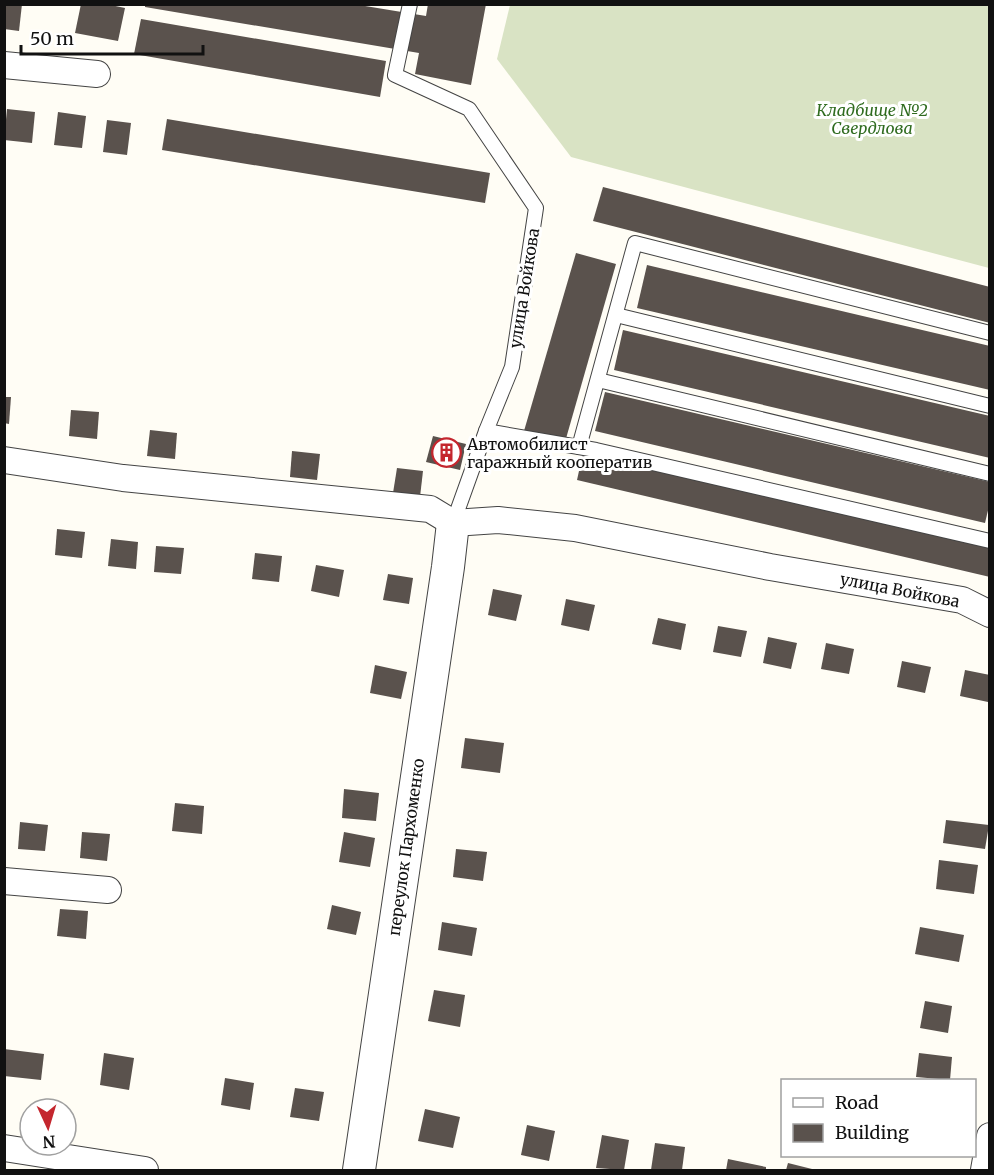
<svg xmlns="http://www.w3.org/2000/svg" width="994" height="1175" viewBox="0 0 994 1175" font-family="Merriweather,serif">
	<style>
		.cemetery { fill: #d9e3c4 }
		.building { fill: #5a524d }
		.lines { fill: none; stroke-linecap: round; stroke-linejoin: round }
		.service-casing { stroke: #444; stroke-width: 16 }
		.minor-casing { stroke: #444; stroke-width: 28 }
		.tertiary-casing { stroke: #444; stroke-width: 34 }
		.service { stroke: #fff; stroke-width: 14 }
		.minor { stroke: #fff; stroke-width: 26 }
		.tertiary { stroke: #fff; stroke-width: 32 }
		.labels { text-anchor: middle; stroke-width: 6; stroke-linejoin: round; paint-order: stroke }
		.park-label { font-size: 16px; font-style: italic; fill: #2f6b1f; stroke: #fff }
		.street-label { font-size: 16px; fill: #111; stroke: #fff }
		.poi-label { font-size: 16px; fill: #111; stroke: #fff; text-anchor: start }
	</style>
	<rect width="100%" height="100%" fill="#fffdf5"/>
	<path class="cemetery" d="M 510,5 L 989,5 L 989,268 L 571,157 L 497,59 Z"/>
	<g class="building">
		<path d="M 4,4 L 22,4 L 19,31 L 4,29 Z"/>
		<path d="M 81,4 L 106,4 L 125,8 L 118,41 L 75,33 Z"/>
		<path d="M 145,4 L 353,4 L 426,16 L 428,4 L 486,4 L 471,85 L 415,74 L 419,53 L 145,7 Z"/>
		<path d="M 141,19 L 386,61 L 380,97 L 134,54 Z"/>
		<path d="M 7,109 L 35,112 L 32,143 L 4,140 Z"/>
		<path d="M 58,112 L 86,116 L 82,148 L 54,145 Z"/>
		<path d="M 167,119 L 490,173 L 485,203 L 162,150 Z"/>
		<path d="M 107,120 L 131,123 L 127,155 L 103,152 Z"/>
		<path d="M 603,187 L 990,287 L 990,323 L 593,221 Z"/>
		<path d="M 576,253 L 616,264 L 565,442 L 524,431 Z"/>
		<path d="M 647,265 L 990,346 L 990,390 L 637,308 Z"/>
		<path d="M 623,330 L 990,416 L 990,458 L 614,370 Z"/>
		<path d="M 605,392 L 990,482 L 990,502 L 985,523 L 595,431 Z"/>
		<path d="M 4,397 L 11,397 L 9,424 L 4,423 Z"/>
		<path d="M 71,410 L 99,412 L 97,439 L 69,436 Z"/>
		<path d="M 150,430 L 177,433 L 175,459 L 147,456 Z"/>
		<path d="M 433,436 L 466,444 L 460,470 L 426,462 Z"/>
		<path d="M 292,451 L 320,454 L 317,480 L 290,477 Z"/>
		<path d="M 583,453 L 990,548 L 990,577 L 577,480 Z"/>
		<path d="M 397,468 L 423,471 L 420,497 L 393,493 Z"/>
		<path d="M 57,529 L 85,532 L 82,558 L 55,555 Z"/>
		<path d="M 111,539 L 138,542 L 136,569 L 108,566 Z"/>
		<path d="M 156,546 L 184,548 L 181,574 L 154,572 Z"/>
		<path d="M 255,553 L 282,556 L 279,582 L 252,579 Z"/>
		<path d="M 316,565 L 344,570 L 339,597 L 311,591 Z"/>
		<path d="M 388,574 L 413,578 L 409,604 L 383,600 Z"/>
		<path d="M 493,589 L 522,595 L 516,621 L 488,615 Z"/>
		<path d="M 566,599 L 595,605 L 589,631 L 561,625 Z"/>
		<path d="M 658,618 L 686,624 L 681,650 L 652,644 Z"/>
		<path d="M 718,626 L 747,631 L 741,657 L 713,652 Z"/>
		<path d="M 768,637 L 797,643 L 791,669 L 763,663 Z"/>
		<path d="M 826,643 L 854,649 L 849,674 L 821,669 Z"/>
		<path d="M 902,661 L 931,667 L 925,693 L 897,687 Z"/>
		<path d="M 375,665 L 407,672 L 401,699 L 370,693 Z"/>
		<path d="M 965,670 L 990,675 L 988,702 L 960,696 Z"/>
		<path d="M 465,738 L 504,743 L 500,773 L 461,768 Z"/>
		<path d="M 344,789 L 379,793 L 376,821 L 342,818 Z"/>
		<path d="M 175,803 L 204,806 L 202,834 L 172,831 Z"/>
		<path d="M 946,820 L 989,825 L 985,849 L 943,843 Z"/>
		<path d="M 20,822 L 48,825 L 45,851 L 18,849 Z"/>
		<path d="M 82,832 L 110,834 L 107,861 L 80,858 Z"/>
		<path d="M 344,832 L 375,838 L 370,867 L 339,862 Z"/>
		<path d="M 456,849 L 487,852 L 483,881 L 453,877 Z"/>
		<path d="M 939,860 L 978,865 L 974,894 L 936,889 Z"/>
		<path d="M 332,905 L 361,912 L 356,935 L 327,929 Z"/>
		<path d="M 60,909 L 88,911 L 86,939 L 57,936 Z"/>
		<path d="M 442,922 L 477,928 L 472,956 L 438,950 Z"/>
		<path d="M 920,927 L 964,935 L 959,962 L 915,954 Z"/>
		<path d="M 434,990 L 465,995 L 460,1027 L 428,1021 Z"/>
		<path d="M 925,1001 L 952,1006 L 948,1033 L 920,1028 Z"/>
		<path d="M 4,1049 L 44,1054 L 41,1080 L 4,1076 Z"/>
		<path d="M 104,1053 L 134,1058 L 129,1090 L 100,1085 Z"/>
		<path d="M 919,1053 L 952,1057 L 950,1080 L 916,1077 Z"/>
		<path d="M 225,1078 L 254,1083 L 250,1110 L 221,1105 Z"/>
		<path d="M 295,1088 L 324,1092 L 319,1121 L 290,1117 Z"/>
		<path d="M 425,1109 L 460,1117 L 453,1148 L 418,1141 Z"/>
		<path d="M 527,1125 L 555,1131 L 549,1161 L 521,1155 Z"/>
		<path d="M 602,1135 L 629,1140 L 624,1170 L 596,1168 Z"/>
		<path d="M 655,1143 L 685,1147 L 682,1170 L 651,1170 Z"/>
		<path d="M 728,1159 L 766,1167 L 766,1170 L 726,1170 Z"/>
		<path d="M 788,1163 L 816,1170 L 786,1170 Z"/>
	</g>
	<g class="lines">
		<defs>
			<g id="service">
				<path d="M 410,4 L 395,75 L 469,109 L 536,208 L 512,367 L 486,431 L 453,523"/>
				<path d="M 616,315 L 990,406"/>
				<path d="M 598,380 L 990,474"/>
				<path d="M 486,431 L 596,450 L 990,541"/>
				<path d="M 579,447 L 635,243 L 990,333"/>
			</g>
			<g id="minor">
				<path d="M 4,65 L 97,74"/>
				<path d="M 4,460 L 123,478 L 430,509 L 453,523 L 498,520 L 575,528 L 770,567 L 962,600 L 990,614"/>
				<path d="M 4,881 L 108,890"/>
				<path d="M 4,1148 L 145,1170"/>
				<path d="M 984,1170 L 990,1136"/>
			</g>
			<path id="tertiary" d="M 359,1170 L 448,567 L 453,523"/>
		</defs>
		<use href="#service" class="service-casing"/>
		<use href="#minor" class="minor-casing"/>
		<use href="#tertiary" class="tertiary-casing"/>
		<use href="#service" class="service"/>
		<use href="#minor" class="minor"/>
		<use href="#tertiary" class="tertiary"/>
	</g>
	<defs>
		<symbol id="building-ring" viewBox="-11 -11 22 22"><circle r="9.5" fill="#fff" stroke="#c4262e" stroke-width="1.5"/><path d="M-4-6H4V6H1V3H-1V6H-4ZM-2.5-4.3h1.7v1.8h-1.7ZM.8-4.3h1.7v1.8H.8ZM-2.5-1h1.7V.8h-1.7ZM.8-1h1.7V.8H.8Z" fill="#c4262e"/></symbol>
	</defs>
	<g fill-rule="evenodd">
		<use href="#building-ring" x="430" y="436" width="33" height="33"/>
	</g>
	<g class="labels">
		<g class="park-label">
			<text x="872" y="116">Кладбище №2<tspan x="872" dy="18">Свердлова</tspan></text>
		</g>
		<g class="street-label">
			<text transform="translate(524 288) rotate(-81)" y="6">улица Войкова</text>
			<text transform="translate(900 590) rotate(11)" y="6">улица Войкова</text>
			<text transform="translate(406 847) rotate(-82)" y="6">переулок Пархоменко</text>
		</g>
		<g class="poi-label">
			<text x="467" y="450">Автомобилист<tspan x="467" dy="18">гаражный кооператив</tspan></text>
		</g>
	</g>
	<rect width="994" height="1175" fill="none" stroke="#111111" stroke-width="12"/>
	<rect x="781" y="1079" width="195" height="78" fill="#ffffff" stroke="#a0a0a0" stroke-width="1.5"/>
	<rect x="793" y="1098" width="30" height="9" fill="#ffffff" stroke="#a0a0a0" stroke-width="1.5"/>
	<text x="835" y="1109" font-size="18" fill="#111111">Road</text>
	<rect x="793" y="1124" width="30" height="18" fill="#5a524d" stroke="#a0a0a0" stroke-width="1.5"/>
	<text x="835" y="1139" font-size="18" fill="#111111">Building</text>
	<g transform="translate(48 1127) rotate(176)"><circle r="28" fill="#ffffff" stroke="#a0a0a0" stroke-width="1.5"/>
	<path d="M0-4.5L10 22L0 15L-10 22Z" fill="#c4262e"/>
	<text y="-9" font-size="16" font-weight="bold" text-anchor="middle" fill="#111111">N</text>
	</g>
	<path d="M21 45v9h182v-9" fill="none" stroke="#111111" stroke-width="3"/>
	<text x="30" y="45" font-size="18" fill="#111111" stroke="#ffffff" stroke-width="4.5" paint-order="stroke">50 m</text>
</svg>
